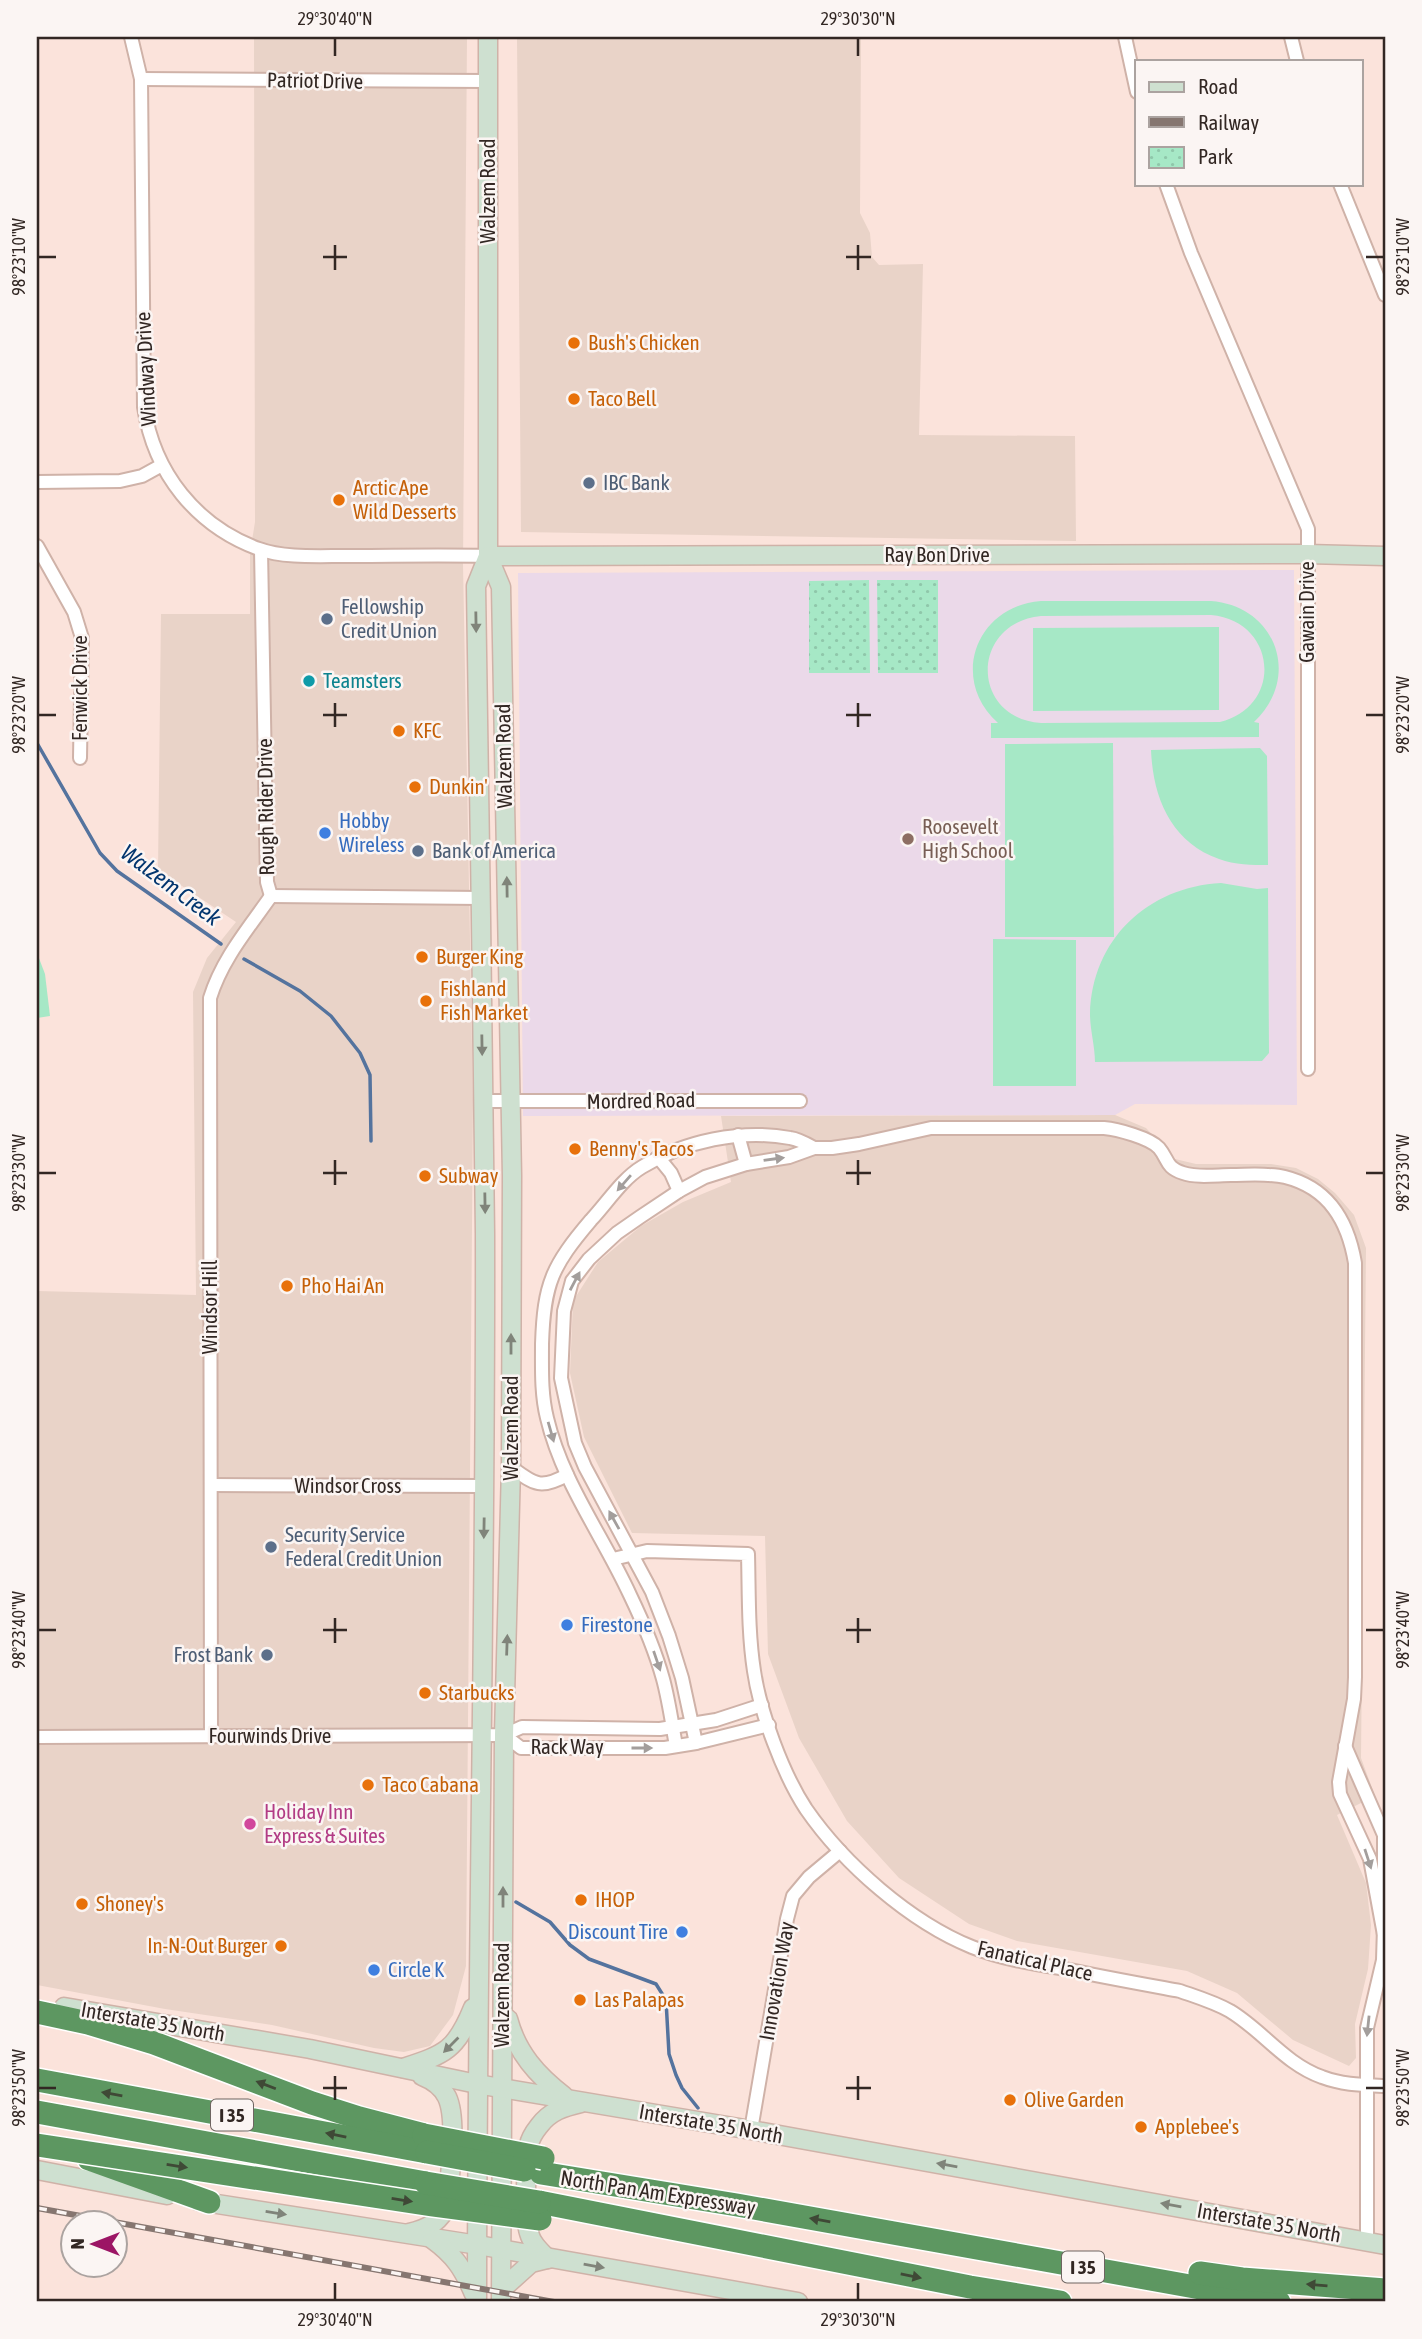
<svg xmlns="http://www.w3.org/2000/svg" width="1422" height="2339" viewBox="0 0 1422 2339" font-family="'Asap Condensed',sans-serif">
	<style>
		.commercial { fill: #e9d3c8 }
		.education { fill: #ebd9e9 }
		.grass { fill: #a6e8c6; fill-rule: evenodd }
		.park { fill: url(#park-dots) }
		.lines { fill: none; stroke-linecap: round; stroke-linejoin: round }
		.stream { stroke: #54739e; stroke-width: 3.5 }
		.street-casing { stroke: #cfb2a8; stroke-width: 16 }
		.secondary-casing { stroke: #cfb2a8; stroke-width: 21 }
		.highway-casing { stroke: #fff; stroke-width: 26 }
		.street { stroke: #fff; stroke-width: 12 }
		.secondary { stroke: #cee0d0; stroke-width: 18 }
		.highway { stroke: #5d9761; stroke-width: 23 }
		.rail-casing { stroke: #867670; stroke-width: 6 }
		.rail { stroke: #fbf5f3; stroke-width: 3.5; stroke-dasharray: 10; stroke-linecap: butt }
		.highway-bridge-casing { stroke: #fff; stroke-width: 26; stroke-linecap: butt }
		.highway-bridge { stroke: #5d9761; stroke-width: 23 }
		.oneway { fill: #80847a }
		.oneway2 { fill: #a39e9c }
		.oneway3 { fill: #3f4936 }
		.ticks { fill: none; stroke: #322723; stroke-width: 2.5 }
		.food-dot { fill: #e8710a; stroke: #fbf5f3; stroke-width: 2.5 }
		.service-dot { fill: #5c6f8a; stroke: #fbf5f3; stroke-width: 2.5 }
		.culture-dot { fill: #0f9aa8; stroke: #fbf5f3; stroke-width: 2.5 }
		.shop-dot { fill: #3f7fe0; stroke: #fbf5f3; stroke-width: 2.5 }
		.education-dot { fill: #8d6e63; stroke: #fbf5f3; stroke-width: 2.5 }
		.hotel-dot { fill: #d1479c; stroke: #fbf5f3; stroke-width: 2.5 }
		.labels { text-anchor: middle; stroke-width: 5; stroke-linejoin: round; paint-order: stroke }
		.shield { fill: #fbf5f3; stroke: #6e6561; stroke-width: 2 }
		.shield-label { font-size: 19px; font-weight: bold; fill: #322723 }
		.street-label { font-size: 21px; fill: #322723; stroke: #fbf5f3 }
		.food-label { font-size: 21px; fill: #c56008; stroke: #fbf5f3; text-anchor: start }
		.service-label { font-size: 21px; fill: #4e5e75; stroke: #fbf5f3; text-anchor: start }
		.culture-label { font-size: 21px; fill: #0d838f; stroke: #fbf5f3; text-anchor: start }
		.shop-label { font-size: 21px; fill: #366cbe; stroke: #fbf5f3; text-anchor: start }
		.education-label { font-size: 21px; fill: #785e54; stroke: #fbf5f3; text-anchor: start }
		.hotel-label { font-size: 21px; fill: #b23c85; stroke: #fbf5f3; text-anchor: start }
		.water-label { font-size: 23px; font-style: italic; fill: #02356e; stroke: #fbf5f3 }
		.neatline { fill: none; stroke: #322723; stroke-width: 2.5 }
		.ticks-label { font-size: 18px; text-anchor: middle; fill: #322723 }
	</style>
	<defs>
		<pattern id="park-dots" width="8" height="8" patternUnits="userSpaceOnUse" patternTransform="scale(1.75)"><rect width="8" height="8" fill="#a6e8c6"/><path d="M2 2h.1M6 6h.1" fill="none" stroke="#8fc7aa" stroke-width="1.8" stroke-linecap="round"/></pattern>
	</defs>
	<rect width="100%" height="100%" fill="#fbe3db"/>
	<g class="commercial">
		<path d="M 254,37 L 467,37 L 463,564 L 473,1101 L 466,1966 L 453,2015 L 430,2046 L 404,2052 L 374,2048 L 272,2025 L 165,2009 L 37,1985 L 37,1291 L 196,1295 L 193,992 L 207,958 L 236,922 L 158,870 L 161,614 L 250,614 L 250,553 L 255,522 Z"/>
		<path d="M 517,37 L 861,37 L 860,213 L 870,233 L 872,257 L 879,265 L 923,264 L 919,435 L 1075,436 L 1076,541 L 521,532 Z"/>
		<path d="M 1115,1115 L 1146,1128 L 1175,1159 L 1196,1164 L 1271,1164 L 1296,1168 L 1318,1179 L 1335,1193 L 1354,1215 L 1366,1248 L 1361,1758 L 1375,1796 L 1337,1815 L 1366,1883 L 1371,1925 L 1368,1969 L 1355,2024 L 1356,2058 L 1349,2066 L 1293,2040 L 1237,1993 L 1187,1971 L 1017,1941 L 969,1924 L 899,1878 L 847,1821 L 799,1738 L 768,1654 L 765,1536 L 632,1533 L 584,1437 L 570,1373 L 573,1301 L 598,1262 L 641,1226 L 683,1202 L 731,1182 L 721,1116 Z"/>
	</g>
	<path class="education" d="M 1294,570 L 1297,1105 L 1135,1104 L 1115,1115 L 523,1116 L 518,573 Z"/>
	<g class="grass">
		<path d="M 1041,601 L 1211,601 C 1276,606 1302,677 1254,722 L 1259,723 L 1259,737 L 991,738 L 991,723 L 998,723 C 949,679 976,606 1041,601 ZM 1041,616 L 1211,615 C 1277,621 1284,706 1220,722 L 1041,723 C 970,718 970,623 1041,616 Z"/>
		<path d="M 1219,627 L 1219,710 L 1033,711 L 1033,628 Z"/>
		<path d="M 1113,743 L 1114,937 L 1005,937 L 1005,744 Z"/>
		<path d="M 1260,748 L 1267,756 L 1268,865 C 1252,865 1235,865 1219,859 C 1171,842 1153,798 1151,750 Z"/>
		<path d="M 1221,883 L 1257,889 L 1268,888 L 1269,1053 L 1262,1061 L 1095,1062 C 1095,1046 1090,1030 1090,1014 C 1092,939 1148,887 1221,883 Z"/>
		<path d="M 993,939 L 1076,940 L 1076,1086 L 993,1086 Z"/>
		<path d="M 37,953 L 45,974 L 50,1016 L 37,1018 Z"/>
	</g>
	<g class="park">
		<path d="M 869,580 L 870,673 L 809,673 L 809,581 Z"/>
		<path d="M 877,580 L 938,580 L 938,673 L 878,673 Z"/>
	</g>
	<g class="lines">
		<g class="stream">
			<path d="M 37,743 L 100,853 L 117,871 L 221,944"/>
			<path d="M 244,959 L 300,991 L 331,1016 L 360,1053 L 370,1075 L 371,1141"/>
			<path d="M 516,1902 L 550,1922 L 570,1945 L 589,1959 L 656,1984 L 666,2000 L 669,2054 L 676,2075 L 682,2088 L 698,2108"/>
		</g>
		<defs>
			<g id="street">
				<path d="M 131,37 L 141,79 L 144,407 C 154,473 196,526 259,549 C 283,558 318,556 344,556 C 392,556 440,555 488,556"/>
				<path d="M 1125,37 L 1137,92"/>
				<path d="M 1291,37 L 1297,61"/>
				<path d="M 141,79 L 488,81"/>
				<path d="M 1166,184 L 1191,253 L 1308,529 L 1308,1069"/>
				<path d="M 1340,184 L 1385,295"/>
				<path d="M 37,482 L 120,481 L 142,476 L 162,465"/>
				<path d="M 37,546 L 74,612 L 82,638 L 80,758"/>
				<path d="M 261,550 L 267,882 L 271,896"/>
				<path d="M 271,896 L 481,898"/>
				<path d="M 483,1101 L 800,1101"/>
				<path d="M 738,1135 L 746,1164"/>
				<path d="M 658,1157 L 671,1173 L 679,1191"/>
				<path d="M 511,1467 C 534,1484 540,1490 567,1475"/>
				<path d="M 211,1485 L 484,1486"/>
				<path d="M 613,1559 L 647,1551 L 748,1554 C 749,1593 748,1632 754,1671 C 760,1712 783,1774 806,1809 C 844,1864 910,1922 972,1947 C 1002,1959 1034,1964 1065,1969 C 1103,1977 1142,1984 1180,1991 C 1197,1997 1214,2002 1230,2011 C 1262,2030 1285,2064 1322,2077 C 1343,2085 1363,2085 1385,2086"/>
				<path d="M 504,1735 L 521,1748 L 665,1748 L 696,1743 L 769,1725"/>
				<path d="M 211,1736 L 210,998 C 222,959 248,929 271,896"/>
				<path d="M 37,1737 L 504,1735 L 522,1727 L 660,1729 L 716,1720 L 762,1705"/>
				<path d="M 696,1743 L 682,1678 L 669,1636 L 652,1592 L 585,1467 L 575,1443 L 561,1378 L 564,1311 L 572,1281 L 589,1259 L 617,1233 L 640,1217 L 679,1191 L 705,1177 L 746,1164 L 789,1157 L 814,1148 L 832,1148 L 859,1144 L 931,1128 L 1104,1128 C 1117,1129 1150,1138 1159,1148 C 1169,1160 1165,1167 1183,1173 C 1197,1178 1217,1175 1231,1175 C 1248,1175 1268,1173 1285,1177 C 1329,1188 1348,1221 1355,1263 L 1355,1677 L 1354,1699 L 1339,1782 L 1340,1794 L 1370,1859 L 1384,1935"/>
				<path d="M 676,1746 C 672,1724 669,1701 663,1679 C 655,1650 643,1622 630,1595 C 603,1536 562,1482 547,1418 C 541,1394 542,1369 542,1344 C 544,1283 552,1266 591,1220 C 607,1203 622,1179 642,1167 C 684,1141 741,1129 790,1138 C 798,1139 807,1144 814,1148"/>
				<path d="M 1345,1746 L 1384,1835 L 1384,1905"/>
				<path d="M 751,2130 L 787,1919 L 793,1896 L 809,1877 L 840,1851"/>
				<path d="M 1367,2241 L 1367,2028 L 1383,1960 L 1384,1927"/>
			</g>
			<g id="secondary">
				<path d="M 488,37 L 488,556 L 501,587 L 512,1176 L 511,1467 L 504,1735 L 501,2302"/>
				<path d="M 488,556 L 1307,554 L 1385,556"/>
				<path d="M 64,2007 L 310,2049 L 477,2084 L 751,2130 L 1385,2245"/>
				<path d="M 508,2019 C 517,2053 537,2075 564,2096"/>
				<path d="M 403,2068 C 446,2054 456,2050 473,2008"/>
				<path d="M 37,2170 L 167,2195"/>
				<path d="M 198,2201 L 478,2245 L 798,2302"/>
				<path d="M 409,2233 C 427,2229 441,2222 448,2203 C 449,2176 458,2120 447,2097 C 442,2087 432,2080 422,2076"/>
				<path d="M 432,2239 C 454,2255 463,2268 474,2294"/>
				<path d="M 548,2259 C 540,2251 532,2244 529,2233 C 524,2219 526,2161 529,2145 C 530,2139 535,2131 539,2126 C 550,2111 564,2107 581,2103"/>
				<path d="M 501,2290 L 531,2263 L 547,2259"/>
				<path d="M 477,2302 C 477,1946 486,1589 485,1233 C 484,1017 478,802 476,586 L 488,556"/>
			</g>
			<g id="highway">
				<path d="M 37,2012 L 88,2023 L 154,2043 L 312,2103 L 359,2118 L 424,2135"/>
				<path d="M 37,2080 L 427,2152"/>
				<path d="M 37,2112 L 426,2183"/>
				<path d="M 89,2159 L 209,2202"/>
				<path d="M 541,2173 L 737,2205 L 1279,2302"/>
				<path d="M 539,2202 L 970,2287 L 1060,2302"/>
				<path d="M 1200,2273 L 1242,2279 L 1385,2290"/>
			</g>
		</defs>
		<use href="#street" class="street-casing"/>
		<use href="#secondary" class="secondary-casing"/>
		<use href="#highway" class="highway-casing"/>
		<use href="#street" class="street"/>
		<use href="#secondary" class="secondary"/>
		<use href="#highway" class="highway"/>
		<defs>
			<path id="rail" d="M 37,2208 L 554,2302"/>
		</defs>
		<use href="#rail" class="rail-casing"/>
		<use href="#rail" class="rail"/>
		<defs>
			<g id="highway-bridge">
				<path d="M 424,2135 L 543,2158"/>
				<path d="M 37,2145 L 432,2205 L 540,2219"/>
				<path d="M 427,2152 L 524,2170"/>
				<path d="M 426,2183 L 539,2202"/>
			</g>
		</defs>
		<use href="#highway-bridge" class="highway-bridge-casing"/>
		<use href="#highway-bridge" class="highway-bridge"/>
	</g>
	<defs><path id="oneway-solid" d="M-6-.8H1V-3.2L6.5 0L1 3.2V.8H-6Z" transform="scale(1.75)"/></defs>
	<g class="oneway">
		<use href="#oneway-solid" transform="translate(476 622) rotate(89)"/>
		<use href="#oneway-solid" transform="translate(507 887) rotate(-91)"/>
		<use href="#oneway-solid" transform="translate(482 1045) rotate(89)"/>
		<use href="#oneway-solid" transform="translate(485 1203) rotate(89)"/>
		<use href="#oneway-solid" transform="translate(511 1344) rotate(-90)"/>
		<use href="#oneway-solid" transform="translate(484 1528) rotate(91)"/>
		<use href="#oneway-solid" transform="translate(507 1645) rotate(-88)"/>
		<use href="#oneway-solid" transform="translate(503 1897) rotate(-90)"/>
		<use href="#oneway-solid" transform="translate(451 2045) rotate(135)"/>
		<use href="#oneway-solid" transform="translate(947 2165) rotate(-170)"/>
		<use href="#oneway-solid" transform="translate(1171 2205) rotate(-170)"/>
		<use href="#oneway-solid" transform="translate(276 2213) rotate(9)"/>
		<use href="#oneway-solid" transform="translate(594 2266) rotate(10)"/>
	</g>
	<g class="oneway2">
		<use href="#oneway-solid" transform="translate(774 1159) rotate(-8)"/>
		<use href="#oneway-solid" transform="translate(624 1183) rotate(131)"/>
		<use href="#oneway-solid" transform="translate(575 1281) rotate(-62)"/>
		<use href="#oneway-solid" transform="translate(551 1432) rotate(74)"/>
		<use href="#oneway-solid" transform="translate(614 1520) rotate(-119)"/>
		<use href="#oneway-solid" transform="translate(657 1661) rotate(71)"/>
		<use href="#oneway-solid" transform="translate(642 1748)"/>
		<use href="#oneway-solid" transform="translate(1368 1859) rotate(72)"/>
		<use href="#oneway-solid" transform="translate(1368 2026) rotate(96)"/>
	</g>
	<g class="oneway3">
		<use href="#oneway-solid" transform="translate(266 2085) rotate(-159)"/>
		<use href="#oneway-solid" transform="translate(112 2094) rotate(-170)"/>
		<use href="#oneway-solid" transform="translate(336 2135) rotate(-169)"/>
		<use href="#oneway-solid" transform="translate(177 2166) rotate(9)"/>
		<use href="#oneway-solid" transform="translate(402 2200) rotate(9)"/>
		<use href="#oneway-solid" transform="translate(820 2220) rotate(-170)"/>
		<use href="#oneway-solid" transform="translate(911 2276) rotate(11)"/>
		<use href="#oneway-solid" transform="translate(1317 2285) rotate(-175)"/>
	</g>
	<path class="ticks" d="M 335,38 L 335,56M 858,38 L 858,56M 335,245 L 335,270M 858,245 L 858,270M 38,257 L 56,257M 323,257 L 347,257M 846,257 L 871,257M 1366,257 L 1384,257M 335,703 L 335,727M 858,703 L 858,727M 38,715 L 56,715M 323,715 L 347,715M 846,715 L 871,715M 1366,715 L 1384,715M 335,1160 L 335,1185M 858,1160 L 858,1185M 38,1173 L 56,1173M 323,1173 L 347,1173M 846,1173 L 871,1173M 1366,1173 L 1384,1173M 335,1618 L 335,1643M 858,1618 L 858,1643M 38,1630 L 56,1630M 323,1630 L 347,1630M 846,1630 L 871,1630M 1366,1630 L 1384,1630M 335,2076 L 335,2100M 858,2076 L 858,2100M 38,2088 L 56,2088M 323,2088 L 347,2088M 846,2088 L 871,2088M 1366,2088 L 1384,2088M 335,2283 L 335,2300M 858,2283 L 858,2300"/>
	<g class="food-dot">
		<circle cx="574" cy="343" r="7"/>
		<circle cx="574" cy="399" r="7"/>
		<circle cx="339" cy="500" r="7"/>
		<circle cx="399" cy="731" r="7"/>
		<circle cx="415" cy="787" r="7"/>
		<circle cx="422" cy="957" r="7"/>
		<circle cx="426" cy="1001" r="7"/>
		<circle cx="575" cy="1149" r="7"/>
		<circle cx="425" cy="1176" r="7"/>
		<circle cx="287" cy="1286" r="7"/>
		<circle cx="425" cy="1693" r="7"/>
		<circle cx="368" cy="1785" r="7"/>
		<circle cx="581" cy="1900" r="7"/>
		<circle cx="82" cy="1904" r="7"/>
		<circle cx="281" cy="1946" r="7"/>
		<circle cx="580" cy="2000" r="7"/>
		<circle cx="1010" cy="2100" r="7"/>
		<circle cx="1141" cy="2127" r="7"/>
	</g>
	<g class="service-dot">
		<circle cx="589" cy="483" r="7"/>
		<circle cx="327" cy="619" r="7"/>
		<circle cx="418" cy="851" r="7"/>
		<circle cx="271" cy="1547" r="7"/>
		<circle cx="267" cy="1655" r="7"/>
	</g>
	<circle class="culture-dot" cx="309" cy="681" r="7"/>
	<g class="shop-dot">
		<circle cx="325" cy="833" r="7"/>
		<circle cx="567" cy="1625" r="7"/>
		<circle cx="682" cy="1932" r="7"/>
		<circle cx="374" cy="1970" r="7"/>
	</g>
	<circle class="education-dot" cx="908" cy="839" r="7"/>
	<circle class="hotel-dot" cx="250" cy="1824" r="7"/>
	<g class="labels">
		<g class="shield">
			<rect x="211" y="2099.5" width="42" height="31" rx="5"/>
			<rect x="1062" y="2251.5" width="42" height="31" rx="5"/>
		</g>
		<g class="shield-label">
			<text x="232" y="2122">I 35</text>
			<text x="1083" y="2274">I 35</text>
		</g>
		<g class="street-label">
			<text transform="translate(315 81) rotate(1)" y="7">Patriot Drive</text>
			<text transform="translate(488 191) rotate(-90)" y="7">Walzem Road</text>
			<text transform="translate(146 369) rotate(-93)" y="7">Windway Drive</text>
			<text x="937" y="562">Ray Bon Drive</text>
			<text transform="translate(1307 612) rotate(-90)" y="7">Gawain Drive</text>
			<text transform="translate(80 688) rotate(-90)" y="7">Fenwick Drive</text>
			<text transform="translate(504 756) rotate(-91)" y="7">Walzem Road</text>
			<text transform="translate(266 807) rotate(-91)" y="7">Rough Rider Drive</text>
			<text transform="translate(641 1101) rotate(-1)" y="7">Mordred Road</text>
			<text transform="translate(210 1307) rotate(-90)" y="7">Windsor Hill</text>
			<text transform="translate(511 1428) rotate(-90)" y="7">Walzem Road</text>
			<text x="348" y="1493">Windsor Cross</text>
			<text x="270" y="1743">Fourwinds Drive</text>
			<text x="567" y="1754">Rack Way</text>
			<text transform="translate(1035 1961) rotate(13)" y="7">Fanatical Place</text>
			<text transform="translate(777 1981) rotate(-80)" y="7">Innovation Way</text>
			<text transform="translate(502 1995) rotate(-90)" y="7">Walzem Road</text>
			<text transform="translate(153 2022) rotate(10)" y="7">Interstate 35 North</text>
			<text transform="translate(711 2124) rotate(10)" y="7">Interstate 35 North</text>
			<text transform="translate(658 2193) rotate(9)" y="7">North Pan Am Expressway</text>
			<text transform="translate(1269 2223) rotate(10)" y="7">Interstate 35 North</text>
		</g>
		<g class="food-label">
			<text x="588" y="350">Bush's Chicken</text>
			<text x="588" y="406">Taco Bell</text>
			<text x="353" y="495">Arctic Ape<tspan x="353" dy="24">Wild Desserts</tspan></text>
			<text x="413" y="738">KFC</text>
			<text x="429" y="794">Dunkin'</text>
			<text x="436" y="964">Burger King</text>
			<text x="440" y="996">Fishland<tspan x="440" dy="24">Fish Market</tspan></text>
			<text x="589" y="1156">Benny's Tacos</text>
			<text x="439" y="1183">Subway</text>
			<text x="301" y="1293">Pho Hai An</text>
			<text x="439" y="1700">Starbucks</text>
			<text x="382" y="1792">Taco Cabana</text>
			<text x="595" y="1907">IHOP</text>
			<text x="96" y="1911">Shoney's</text>
			<text x="267" y="1953" text-anchor="end">In-N-Out Burger</text>
			<text x="594" y="2007">Las Palapas</text>
			<text x="1024" y="2107">Olive Garden</text>
			<text x="1155" y="2134">Applebee's</text>
		</g>
		<g class="service-label">
			<text x="603" y="490">IBC Bank</text>
			<text x="341" y="614">Fellowship<tspan x="341" dy="24">Credit Union</tspan></text>
			<text x="432" y="858">Bank of America</text>
			<text x="285" y="1542">Security Service<tspan x="285" dy="24">Federal Credit Union</tspan></text>
			<text x="253" y="1662" text-anchor="end">Frost Bank</text>
		</g>
		<g class="culture-label">
			<text x="323" y="688">Teamsters</text>
		</g>
		<g class="shop-label">
			<text x="339" y="828">Hobby<tspan x="339" dy="24">Wireless</tspan></text>
			<text x="581" y="1632">Firestone</text>
			<text x="668" y="1939" text-anchor="end">Discount Tire</text>
			<text x="388" y="1977">Circle K</text>
		</g>
		<g class="education-label">
			<text x="922" y="834">Roosevelt<tspan x="922" dy="24">High School</tspan></text>
		</g>
		<g class="hotel-label">
			<text x="264" y="1819">Holiday Inn<tspan x="264" dy="24">Express &amp; Suites</tspan></text>
		</g>
		<g class="water-label">
			<text transform="translate(171 885) rotate(37)" y="8">Walzem Creek</text>
		</g>
	</g>
	<rect width="1422" height="2339" fill="none" stroke="#fbf5f3" stroke-width="77"/>
	<rect x="1135" y="60" width="228" height="126" fill="#fbf5f3" stroke="#aba3a0" stroke-width="2"/>
	<rect x="1149" y="82" width="35" height="10" fill="#cee0d0" stroke="#aba3a0" stroke-width="2"/>
	<text x="1198" y="94" font-size="21" fill="#322723">Road</text>
	<rect x="1149" y="117" width="35" height="10" fill="#867670" stroke="#aba3a0" stroke-width="2"/>
	<text x="1198" y="130" font-size="21" fill="#322723">Railway</text>
	<rect x="1149" y="147" width="35" height="21" fill="url(#park-dots)" stroke="#aba3a0" stroke-width="2"/>
	<text x="1198" y="164" font-size="21" fill="#322723">Park</text>
	<g transform="translate(94 2244) rotate(270)"><circle r="33" fill="#fbf5f3" stroke="#aba3a0" stroke-width="2"/>
	<path d="M0-5L12 26L0 18L-12 26Z" fill="#9c1565"/>
	<text y="-10" font-size="19" font-weight="bold" text-anchor="middle" fill="#322723">N</text>
	</g>
	<rect x="38" y="38" width="1346" height="2262" class="neatline"/>
	<g class="ticks-label">
		<text x="335" y="25">29°30'40"N</text>
		<text x="858" y="25">29°30'30"N</text>
		<text transform="translate(1403 257) rotate(-90)" y="6">98°23'10"W</text>
		<text transform="translate(19 257) rotate(-90)" y="6">98°23'10"W</text>
		<text transform="translate(1403 715) rotate(-90)" y="6">98°23'20"W</text>
		<text transform="translate(19 715) rotate(-90)" y="6">98°23'20"W</text>
		<text transform="translate(1403 1173) rotate(-90)" y="6">98°23'30"W</text>
		<text transform="translate(19 1173) rotate(-90)" y="6">98°23'30"W</text>
		<text transform="translate(1403 1630) rotate(-90)" y="6">98°23'40"W</text>
		<text transform="translate(19 1630) rotate(-90)" y="6">98°23'40"W</text>
		<text transform="translate(1403 2088) rotate(-90)" y="6">98°23'50"W</text>
		<text transform="translate(19 2088) rotate(-90)" y="6">98°23'50"W</text>
		<text x="335" y="2326">29°30'40"N</text>
		<text x="858" y="2326">29°30'30"N</text>
	</g>
</svg>
